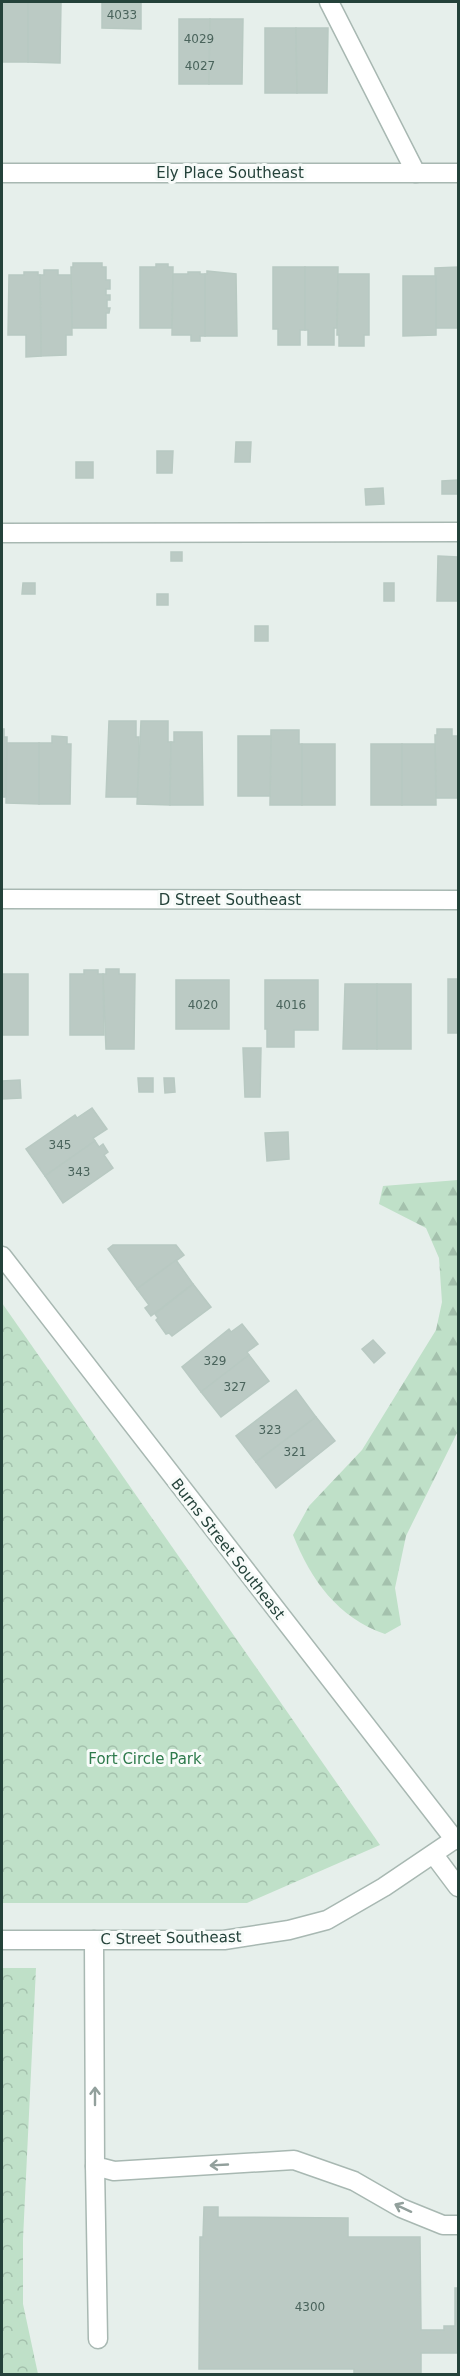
<svg xmlns="http://www.w3.org/2000/svg" width="460" height="2376" viewBox="0 0 460 2376" font-family="'DejaVu Sans',sans-serif">
	<style>
		.forest { fill: url(#forest-firs) }
		.park { fill: url(#park-crowns) }
		.building { fill: #bbcac4; stroke: #b8c9c2; stroke-width: 1.5 }
		.lines { fill: none; stroke-linecap: round; stroke-linejoin: round }
		.lane-casing { stroke: #a8b8b2; stroke-width: 21 }
		.street-casing { stroke: #a8b8b2; stroke-width: 21 }
		.lane { stroke: #fff; stroke-width: 18 }
		.street { stroke: #fff; stroke-width: 18 }
		.oneway { stroke: #92a09c }
		.labels { text-anchor: middle; stroke-width: 6; stroke-linejoin: round; paint-order: stroke }
		.number-label { font-size: 12px; fill: #4a645c }
		.street-label { font-size: 15px; fill: #24423a; stroke: #f7fbf9 }
		.park-label { font-size: 15px; fill: #2d7a4b; stroke: #f7fbf9 }
	</style>
	<defs>
		<pattern id="forest-firs" width="22" height="20" patternUnits="userSpaceOnUse" patternTransform="scale(1.5)"><rect width="22" height="20" fill="#bfe0c8"/><path d="M5 1l3.5 6h-7zM16 11l3.5 6h-7z" fill="#a4c1ad"/></pattern>
		<pattern id="park-crowns" width="20" height="18" patternUnits="userSpaceOnUse" patternTransform="scale(1.5)"><rect width="20" height="18" fill="#bfe0c8"/><path d="M2 6a3 3 0 1 1 6 0M12 15a3 3 0 1 1 6 0" fill="none" stroke="#a4c1ad"/></pattern>
	</defs>
	<rect width="100%" height="100%" fill="#e6efeb"/>
	<path class="forest" d="M 458,1180 L 458,1431 L 406,1536 L 395,1588 L 401,1625 L 385,1634 C 338,1618 311,1580 293,1535 L 309,1506 L 362,1450 L 436,1330 L 442,1302 L 439,1258 L 426,1228 L 379,1204 L 383,1186 Z"/>
	<g class="park">
		<path d="M 2,1303 L 380,1845 L 247,1903 L 2,1903 Z"/>
		<path d="M 2,1968 L 36,1968 L 23,2239 L 23,2304 L 38,2374 L 2,2374 Z"/>
	</g>
	<g class="building">
		<rect x="2" y="2" width="26" height="60"/>
		<path d="M 28,2 L 61,2 L 60,63 L 28,62 Z"/>
		<path d="M 102,2 L 141,2 L 141,29 L 102,28 Z"/>
		<path d="M 179,19 L 210,19 L 209,84 L 179,84 Z"/>
		<path d="M 210,19 L 243,19 L 242,84 L 209,84 Z"/>
		<path d="M 265,28 L 296,28 L 297,93 L 265,93 Z"/>
		<path d="M 296,28 L 328,28 L 327,93 L 297,93 Z"/>
		<path d="M 73,263 L 102,263 L 102,267 L 106,267 L 106,280 L 110,280 L 110,289 L 106,289 L 106,295 L 110,295 L 110,300 L 107,300 L 107,308 L 110,308 L 109,313 L 106,313 L 106,328 L 72,328 L 71,267 L 73,267 Z"/>
		<path d="M 156,264 L 168,264 L 168,267 L 173,267 L 172,328 L 140,328 L 140,267 L 156,267 Z"/>
		<path d="M 273,267 L 305,267 L 305,330 L 300,330 L 300,345 L 278,345 L 278,329 L 273,329 Z"/>
		<path d="M 305,267 L 338,267 L 337,328 L 334,328 L 334,345 L 308,345 L 308,330 L 305,330 Z"/>
		<path d="M 458,267 L 458,328 L 436,328 L 435,268 Z"/>
		<path d="M 44,270 L 58,270 L 58,275 L 71,275 L 72,335 L 66,335 L 66,355 L 41,356 L 40,275 L 44,275 Z"/>
		<path d="M 207,271 L 236,274 L 237,336 L 205,336 L 205,274 L 207,274 Z"/>
		<path d="M 24,272 L 38,272 L 38,275 L 40,275 L 41,356 L 26,357 L 26,335 L 8,335 L 9,275 L 24,275 Z"/>
		<path d="M 188,272 L 200,272 L 200,274 L 205,274 L 205,336 L 200,336 L 200,341 L 191,341 L 191,335 L 172,335 L 173,274 L 188,274 Z"/>
		<path d="M 338,274 L 369,274 L 369,335 L 364,335 L 364,346 L 339,346 L 339,335 L 337,335 Z"/>
		<path d="M 403,276 L 436,276 L 436,335 L 403,336 Z"/>
		<path d="M 236,442 L 251,442 L 250,462 L 235,462 Z"/>
		<path d="M 157,451 L 173,451 L 172,473 L 157,473 Z"/>
		<rect x="76" y="462" width="17" height="16"/>
		<path d="M 458,480 L 458,494 L 442,494 L 442,481 Z"/>
		<path d="M 383,488 L 384,504 L 366,505 L 365,489 Z"/>
		<rect x="171" y="552" width="11" height="9"/>
		<path d="M 438,556 L 458,557 L 458,601 L 437,601 Z"/>
		<path d="M 23,583 L 35,583 L 35,594 L 22,594 Z"/>
		<rect x="384" y="583" width="10" height="18"/>
		<rect x="157" y="594" width="11" height="11"/>
		<rect x="255" y="626" width="13" height="15"/>
		<path d="M 109,721 L 136,721 L 136,737 L 139,737 L 138,797 L 106,797 Z"/>
		<path d="M 141,721 L 168,721 L 168,742 L 171,742 L 170,805 L 137,804 Z"/>
		<path d="M 2,729 L 4,729 L 4,737 L 7,737 L 6,797 L 2,797 Z"/>
		<path d="M 437,729 L 452,729 L 452,736 L 458,736 L 458,798 L 436,798 L 435,735 L 437,735 Z"/>
		<path d="M 271,730 L 299,730 L 299,744 L 302,744 L 302,805 L 270,805 Z"/>
		<path d="M 174,732 L 202,732 L 203,805 L 170,805 L 171,742 L 174,742 Z"/>
		<path d="M 52,736 L 67,737 L 67,744 L 71,744 L 70,804 L 39,804 L 39,743 L 52,743 Z"/>
		<path d="M 238,736 L 271,736 L 270,796 L 238,796 Z"/>
		<path d="M 7,743 L 39,743 L 39,804 L 6,803 Z"/>
		<rect x="302" y="744" width="33" height="61"/>
		<rect x="371" y="744" width="31" height="61"/>
		<path d="M 402,744 L 435,744 L 436,805 L 402,805 Z"/>
		<path d="M 106,969 L 119,969 L 119,974 L 135,974 L 134,1049 L 106,1049 L 103,974 L 106,974 Z"/>
		<path d="M 84,970 L 98,970 L 98,974 L 103,974 L 104,1035 L 70,1035 L 70,974 L 84,974 Z"/>
		<rect x="2" y="974" width="26" height="61"/>
		<rect x="448" y="979" width="10" height="54"/>
		<rect x="176" y="980" width="53" height="49"/>
		<path d="M 265,980 L 318,980 L 318,1030 L 294,1030 L 294,1047 L 267,1047 L 267,1029 L 265,1029 Z"/>
		<path d="M 345,984 L 377,984 L 377,1049 L 343,1049 Z"/>
		<rect x="377" y="984" width="34" height="65"/>
		<path d="M 243,1048 L 261,1048 L 260,1097 L 245,1097 Z"/>
		<path d="M 138,1078 L 153,1078 L 153,1092 L 139,1092 Z"/>
		<path d="M 164,1078 L 174,1078 L 175,1092 L 165,1093 Z"/>
		<path d="M 20,1080 L 21,1098 L 2,1099 L 2,1081 Z"/>
		<path d="M 92,1108 L 107,1129 L 93,1138 L 95,1141 L 45,1176 L 26,1149 L 75,1115 L 77,1118 Z"/>
		<path d="M 288,1132 L 289,1159 L 267,1161 L 265,1133 Z"/>
		<path d="M 95,1141 L 99,1147 L 103,1144 L 108,1152 L 104,1155 L 113,1168 L 63,1203 L 45,1176 Z"/>
		<path d="M 113,1245 L 176,1245 L 184,1255 L 137,1289 L 108,1249 Z"/>
		<path d="M 176,1260 L 193,1284 L 151,1316 L 145,1308 L 149,1305 L 137,1289 Z"/>
		<path d="M 193,1284 L 211,1307 L 172,1336 L 169,1333 L 166,1334 L 156,1320 L 158,1318 L 155,1314 Z"/>
		<path d="M 242,1324 L 258,1344 L 247,1352 L 249,1355 L 201,1392 L 182,1367 L 229,1329 L 231,1332 Z"/>
		<path d="M 373,1340 L 385,1353 L 374,1363 L 362,1349 Z"/>
		<path d="M 249,1355 L 269,1381 L 221,1417 L 201,1392 Z"/>
		<path d="M 296,1390 L 316,1417 L 256,1462 L 236,1436 Z"/>
		<path d="M 316,1417 L 335,1441 L 276,1488 L 256,1462 Z"/>
		<path d="M 204,2207 L 218,2207 L 218,2217 L 348,2218 L 348,2237 L 420,2237 L 421,2330 L 444,2330 L 444,2326 L 455,2326 L 455,2288 L 458,2288 L 458,2353 L 421,2353 L 421,2374 L 354,2374 L 354,2369 L 199,2369 L 200,2237 L 203,2237 Z"/>
	</g>
	<g class="lines">
		<defs>
			<g id="lane">
				<path d="M 329,2 L 416,173"/>
				<path d="M 2,533 L 458,532"/>
				<path d="M 434,1855 L 458,1887"/>
				<path d="M 94,1940 L 95,2166 L 114,2171 L 294,2160 L 354,2181 L 401,2208 L 443,2225 L 458,2225"/>
				<path d="M 95,2166 L 98,2339"/>
			</g>
			<g id="street">
				<path d="M 2,173 L 458,173"/>
				<path d="M 2,899 L 458,900"/>
				<path d="M 2,1256 L 455,1840"/>
				<path d="M 2,1940 L 224,1940 L 289,1930 L 327,1920 L 384,1887 L 458,1837"/>
			</g>
		</defs>
		<use href="#lane" class="lane-casing"/>
		<use href="#street" class="street-casing"/>
		<use href="#lane" class="lane"/>
		<use href="#street" class="street"/>
	</g>
	<defs><path id="oneway-shaft" d="M-6 0H5M1.5-3L5.5 0L1.5 3" fill="none" stroke-width="1.6" stroke-linecap="round" stroke-linejoin="round" transform="scale(1.5)"/></defs>
	<g class="oneway">
		<use href="#oneway-shaft" transform="translate(95 2096) rotate(-90)"/>
		<use href="#oneway-shaft" transform="translate(219 2165) rotate(177)"/>
		<use href="#oneway-shaft" transform="translate(403 2208) rotate(-155)"/>
	</g>
	<g class="labels">
		<g class="number-label">
			<text x="122" y="19">4033</text>
			<text x="199" y="43">4029</text>
			<text x="200" y="70">4027</text>
			<text x="203" y="1009">4020</text>
			<text x="291" y="1009">4016</text>
			<text x="60" y="1149">345</text>
			<text x="79" y="1176">343</text>
			<text x="215" y="1365">329</text>
			<text x="235" y="1391">327</text>
			<text x="270" y="1434">323</text>
			<text x="295" y="1456">321</text>
			<text x="310" y="2311">4300</text>
		</g>
		<g class="street-label">
			<text x="230" y="178">Ely Place Southeast</text>
			<text x="230" y="905">D Street Southeast</text>
			<text transform="translate(228 1549) rotate(52)" y="5">Burns Street Southeast</text>
			<text transform="translate(171 1938) rotate(-1)" y="5">C Street Southeast</text>
		</g>
		<g class="park-label">
			<text x="145" y="1764">Fort Circle Park</text>
		</g>
	</g>
	<rect width="460" height="2376" fill="none" stroke="#24423a" stroke-width="6"/>
</svg>
